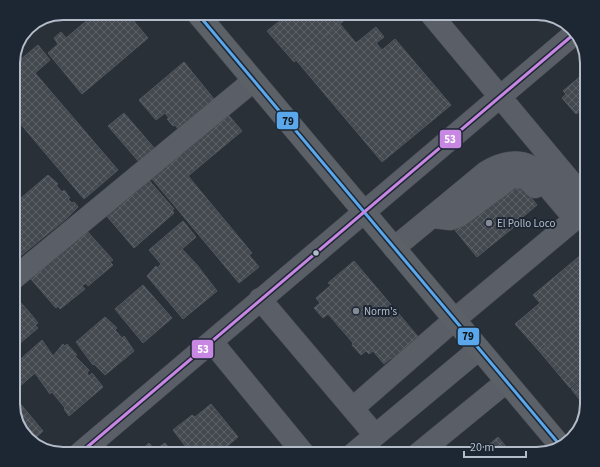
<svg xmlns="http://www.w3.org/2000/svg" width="600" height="467" viewBox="0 0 600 467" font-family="'Source Sans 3',sans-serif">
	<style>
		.building { fill: url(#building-cross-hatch); stroke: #52575f }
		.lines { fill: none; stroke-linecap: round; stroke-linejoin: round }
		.minor-casing { stroke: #484c53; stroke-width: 23 }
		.major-casing { stroke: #484c55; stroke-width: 23 }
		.minor { stroke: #5a5e66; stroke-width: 22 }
		.major { stroke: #5c6168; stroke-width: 22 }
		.bus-1-casing { stroke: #1d2633; stroke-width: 6 }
		.bus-2-casing { stroke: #1d2633; stroke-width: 6 }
		.bus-1 { stroke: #5aa8eb; stroke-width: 3 }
		.bus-2 { stroke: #c787e3; stroke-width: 3 }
		.poi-dot { fill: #848b96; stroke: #1d2633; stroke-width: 1.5 }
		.bus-dot { fill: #b4bcc9; stroke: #1d2633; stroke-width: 1.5 }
		.labels { text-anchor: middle; stroke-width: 4; stroke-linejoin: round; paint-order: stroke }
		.poi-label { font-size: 11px; fill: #b4bcc9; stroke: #1d2633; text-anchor: start }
		.rim { fill: none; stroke: #b4bcc9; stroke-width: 2 }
		.line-badge { stroke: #1d2633; stroke-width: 1.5 }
		.badge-label { font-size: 11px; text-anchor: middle; font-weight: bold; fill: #fff }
		.pale-badge-label { font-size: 11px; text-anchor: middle; font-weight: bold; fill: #111 }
	</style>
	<defs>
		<pattern id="building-cross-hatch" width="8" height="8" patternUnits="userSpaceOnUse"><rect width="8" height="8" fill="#444950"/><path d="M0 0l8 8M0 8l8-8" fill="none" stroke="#5d6168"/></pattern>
	</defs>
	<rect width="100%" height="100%" fill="#2a3038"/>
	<g class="building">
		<path d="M 96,13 L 127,13 L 148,38 L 82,94 L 48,53 L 58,44 L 54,38 L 61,32 L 66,38 Z"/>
		<path d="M 282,13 L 353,13 L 294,62 L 267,31 L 285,17 Z"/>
		<path d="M 340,24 L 356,43 L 376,27 L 384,37 L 376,43 L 382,50 L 395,39 L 451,105 L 382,162 L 296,60 Z"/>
		<path d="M 38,45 L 50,60 L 35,73 L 118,170 L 84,199 L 13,115 L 13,89 L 16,87 L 13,84 L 13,66 Z"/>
		<path d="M 184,62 L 214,99 L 178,129 L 175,125 L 173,126 L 167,119 L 169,118 L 165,113 L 156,120 L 139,100 Z"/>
		<path d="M 587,65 L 587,114 L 584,116 L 580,111 L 576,114 L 562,98 L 566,94 L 563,91 L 583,74 L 580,70 Z"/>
		<path d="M 224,110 L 242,131 L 188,176 L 252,253 L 249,255 L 259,267 L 239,283 L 148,174 Z"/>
		<path d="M 124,113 L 155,149 L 139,162 L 108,126 Z"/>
		<path d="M 48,175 L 58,184 L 56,185 L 62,192 L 64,190 L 70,198 L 68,199 L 72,203 L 74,202 L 78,207 L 67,218 L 13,262 L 13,205 Z"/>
		<path d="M 147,178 L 174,209 L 172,210 L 174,213 L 134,248 L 105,214 Z"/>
		<path d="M 510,185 L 514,191 L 521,185 L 537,205 L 519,220 L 514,227 L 477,257 L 454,229 Z"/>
		<path d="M 183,221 L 196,237 L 182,249 L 197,265 L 217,291 L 183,319 L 147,276 L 156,266 L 157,268 L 161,264 L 149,250 Z"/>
		<path d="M 86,230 L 113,260 L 110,262 L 113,265 L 88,286 L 86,283 L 82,286 L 85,289 L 60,309 L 58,306 L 56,308 L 30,278 Z"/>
		<path d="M 587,250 L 587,313 L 540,352 L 515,324 L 540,303 L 533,295 Z"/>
		<path d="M 354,261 L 420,339 L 395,362 L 391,358 L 384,364 L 373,351 L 369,354 L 366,351 L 361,355 L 352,345 L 353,343 L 328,314 L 323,318 L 314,308 L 320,303 L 316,298 L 331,285 L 328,283 Z"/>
		<path d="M 143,285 L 172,318 L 143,343 L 115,309 Z"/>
		<path d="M 13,294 L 30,313 L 38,323 L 35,325 L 38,328 L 13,349 Z"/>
		<path d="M 587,313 L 587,373 L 570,388 L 540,352 Z"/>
		<path d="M 105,317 L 117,328 L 115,330 L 122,338 L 124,336 L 134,351 L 105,375 L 94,364 L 93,365 L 76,342 Z"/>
		<path d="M 42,340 L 53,356 L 63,344 L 65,346 L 67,344 L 77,355 L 75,356 L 89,370 L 87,373 L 89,376 L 92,373 L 103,387 L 69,416 L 64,409 L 65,408 L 52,392 L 50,394 L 35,373 L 20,386 L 13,374 L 13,366 Z"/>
		<path d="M 587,375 L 587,405 L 586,407 L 571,389 Z"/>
		<path d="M 13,395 L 43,431 L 31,442 L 13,407 Z"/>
		<path d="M 211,404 L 238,437 L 218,454 L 194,454 L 190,450 L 189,451 L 173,430 L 192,415 L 195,417 Z"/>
		<path d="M 498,437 L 512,454 L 478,454 Z"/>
		<path d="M 149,443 L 155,450 L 165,443 L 174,454 L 141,454 L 139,452 Z"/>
	</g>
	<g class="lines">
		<defs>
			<g id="minor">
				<path d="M 430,13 L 587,201"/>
				<path d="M 432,217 L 450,219 L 459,216 L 512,177 L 526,178 L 535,187"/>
				<path d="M 394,248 L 486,172 C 501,163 515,159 530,166 L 575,219"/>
				<path d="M 13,279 L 253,81"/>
				<path d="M 260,299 L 375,435"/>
				<path d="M 212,342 L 304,454"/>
				<path d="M 353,408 L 454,320 L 587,209"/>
				<path d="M 79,454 L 574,34"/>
				<path d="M 353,454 L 479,349"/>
				<path d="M 418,454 L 506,382"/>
			</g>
			<path id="major" d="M 197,13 L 559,444"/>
		</defs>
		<use href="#minor" class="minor-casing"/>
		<use href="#major" class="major-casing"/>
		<use href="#minor" class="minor"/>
		<use href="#major" class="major"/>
		<defs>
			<path id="bus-1" d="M 197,13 L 559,444"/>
			<path id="bus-2" d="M 79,454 L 574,34"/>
		</defs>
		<use href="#bus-1" class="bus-1-casing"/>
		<use href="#bus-2" class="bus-2-casing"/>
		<use href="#bus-1" class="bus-1"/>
		<use href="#bus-2" class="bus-2"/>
	</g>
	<g class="poi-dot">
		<circle cx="489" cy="223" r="4"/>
		<circle cx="356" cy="311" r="4"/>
	</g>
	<circle class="bus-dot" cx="316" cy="253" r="3.5"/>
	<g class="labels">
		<g class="poi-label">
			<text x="497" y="227">El Pollo Loco</text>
			<text x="364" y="315">Norm's</text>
		</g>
	</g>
	<path d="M0 0H600V467H0ZM63 20H537A43 43 0 0 1 580 63V404A43 43 0 0 1 537 447H63A43 43 0 0 1 20 404V63A43 43 0 0 1 63 20Z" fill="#1d2633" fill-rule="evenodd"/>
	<path class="rim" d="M63 20H537A43 43 0 0 1 580 63V404A43 43 0 0 1 537 447H63A43 43 0 0 1 20 404V63A43 43 0 0 1 63 20Z"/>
	<g class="line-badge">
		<rect x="276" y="111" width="23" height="19" rx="4" fill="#5aa8eb"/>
		<rect x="439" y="129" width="23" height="20" rx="4" fill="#c787e3"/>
		<rect x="457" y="327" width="23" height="19" rx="4" fill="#5aa8eb"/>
		<rect x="191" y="339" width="23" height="20" rx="4" fill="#c787e3"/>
	</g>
	<g class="badge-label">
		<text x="450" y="143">53</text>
		<text x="203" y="353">53</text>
	</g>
	<g class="pale-badge-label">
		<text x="288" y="125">79</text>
		<text x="468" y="340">79</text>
	</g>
	<path d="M464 451v6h62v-6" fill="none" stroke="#b4bcc9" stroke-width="2"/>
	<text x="470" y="451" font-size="12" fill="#b4bcc9" stroke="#1d2633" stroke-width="3" paint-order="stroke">20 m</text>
</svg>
